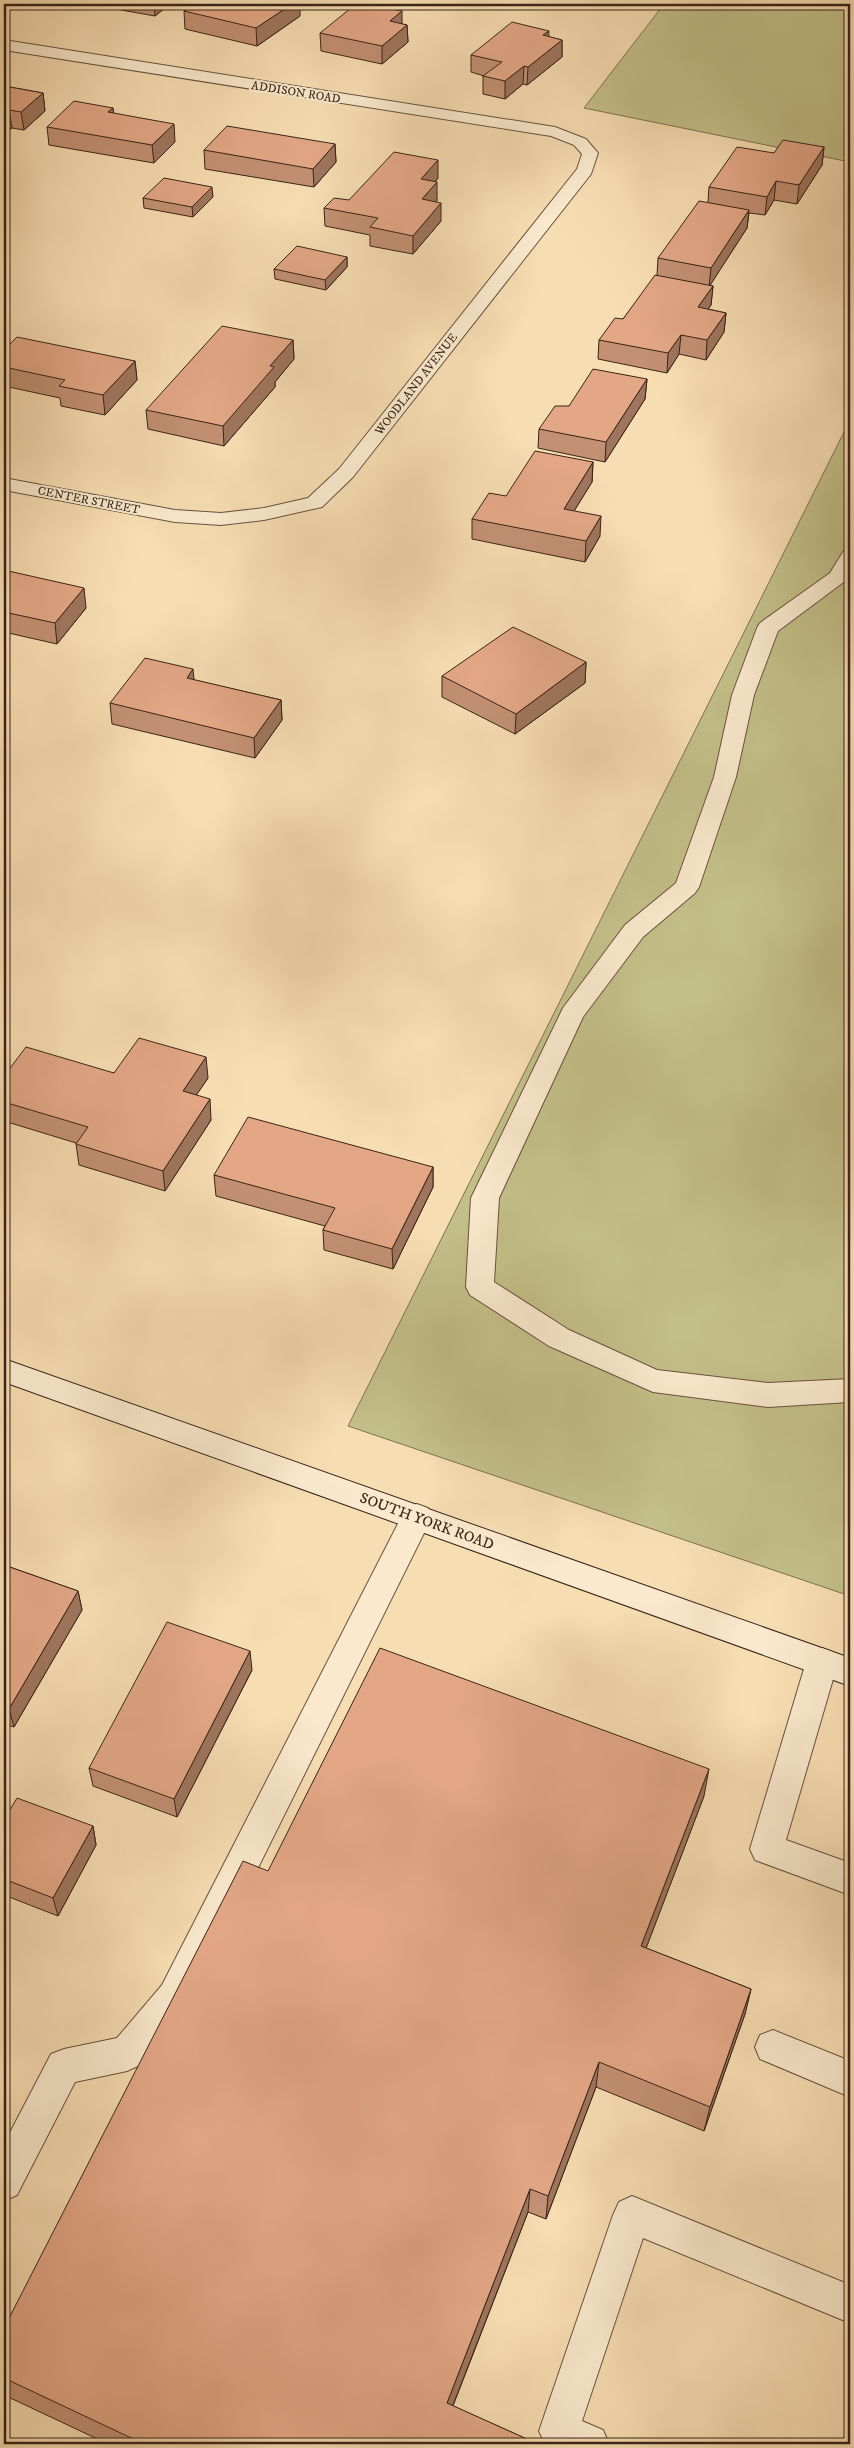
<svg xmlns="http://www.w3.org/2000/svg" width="854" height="2448" viewBox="0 0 854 2448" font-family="'IM FELL DW Pica',serif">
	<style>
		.green { fill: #c3bf88; stroke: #7e7250 }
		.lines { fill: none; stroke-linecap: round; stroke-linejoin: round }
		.service-casing { stroke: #68523f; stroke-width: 2 }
		.minor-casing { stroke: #68523f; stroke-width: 2 }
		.secondary-casing { stroke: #392419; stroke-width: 2 }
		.service { fill: #fae9cd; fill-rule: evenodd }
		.minor { fill: #fae9cd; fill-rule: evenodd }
		.secondary { fill: #fae9cd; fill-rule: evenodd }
		.wall { fill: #c39073; stroke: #392419 }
		.shaded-wall { fill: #9f755e; stroke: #392419 }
		.building { fill: #e3a786; stroke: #392419 }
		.labels { text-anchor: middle; stroke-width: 4; stroke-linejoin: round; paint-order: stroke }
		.far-street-label { font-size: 12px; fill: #392419; stroke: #fae9cd }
		.street-label { font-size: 15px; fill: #392419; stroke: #fae9cd }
	</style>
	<rect width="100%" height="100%" fill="#f7ddb2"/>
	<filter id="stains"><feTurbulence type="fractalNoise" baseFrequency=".004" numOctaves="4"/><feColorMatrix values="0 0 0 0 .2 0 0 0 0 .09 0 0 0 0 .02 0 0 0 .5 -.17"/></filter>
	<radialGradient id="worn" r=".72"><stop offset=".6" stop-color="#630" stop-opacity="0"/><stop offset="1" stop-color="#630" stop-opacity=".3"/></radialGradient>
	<g class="green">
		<path d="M 664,4 L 850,4 L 850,162 L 584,108 Z"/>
		<path d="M 850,420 L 850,1596 L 348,1426 Z"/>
	</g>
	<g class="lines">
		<defs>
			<g id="service">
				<path d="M 850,550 L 850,574 L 845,581 L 778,631 L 754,695 L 736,777 L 699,887 L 695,893 L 643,937 L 583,1017 L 499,1198 L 494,1282 L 569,1330 L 657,1370 L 768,1383 L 850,1379 L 850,1402 L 768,1407 L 653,1392 L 549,1346 L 470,1295 L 466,1287 L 471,1198 L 563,1008 L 625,925 L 676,883 L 714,777 L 732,695 L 757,628 L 760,623 L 830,573 L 843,552 Z"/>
				<path d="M 417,1504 L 428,1508 L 432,1517 L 188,2009 L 140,2065 L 127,2071 L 75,2082 L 17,2195 L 4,2201 L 4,2144 L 51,2054 L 64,2049 L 117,2038 L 162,1985 L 406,1508 Z"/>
				<path d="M 822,1648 L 833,1652 L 838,1662 L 786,1840 L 850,1863 L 850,1895 L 755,1860 L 750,1849 L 806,1662 L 811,1652 Z"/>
				<path d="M 773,2030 L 850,2061 L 850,2097 L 760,2059 L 755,2047 L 760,2035 Z"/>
				<path d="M 632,2196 L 850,2285 L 850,2323 L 643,2238 L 582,2421 L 603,2430 L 609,2444 L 545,2444 L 539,2431 L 613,2215 L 619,2202 Z"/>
			</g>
			<path id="minor" d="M 4,40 L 555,127 L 586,139 L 598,153 L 591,174 L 353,477 L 322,507 L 264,520 L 221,525 L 175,522 L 4,490 L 4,478 L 175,510 L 221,513 L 264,508 L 308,498 L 339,469 L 577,169 L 582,154 L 574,145 L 551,136 L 4,50 Z"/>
			<path id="secondary" d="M 4,1359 L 850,1658 L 850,1686 L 4,1382 Z"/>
		</defs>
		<use href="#service" class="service-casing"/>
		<use href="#minor" class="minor-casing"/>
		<use href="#secondary" class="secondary-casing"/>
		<use href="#service" class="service"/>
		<use href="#minor" class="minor"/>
		<use href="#secondary" class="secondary"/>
	</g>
	<g class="wall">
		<path d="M 116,4 L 170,4 L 155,16 L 121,10 L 120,5 Z"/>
		<path d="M 184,11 L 300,16 L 257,46 L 185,29 Z"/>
		<path d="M 402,24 L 407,25 L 408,42 L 382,64 L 321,51 L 320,33 Z"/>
		<path d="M 549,37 L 562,40 L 562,57 L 527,85 L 523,84 L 505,99 L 483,94 L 483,76 L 484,76 L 471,72 L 471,55 Z"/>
		<path d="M 4,86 L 43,93 L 45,111 L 24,130 L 12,128 L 4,135 Z"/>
		<path d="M 113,108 L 113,113 L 175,142 L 154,163 L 49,145 L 47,127 Z"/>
		<path d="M 335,144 L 336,162 L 314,187 L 205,169 L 204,150 Z"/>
		<path d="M 824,147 L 822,165 L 797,204 L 774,200 L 765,215 L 749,213 L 747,228 L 710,285 L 713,286 L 711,305 L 708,309 L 726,313 L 724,332 L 706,360 L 679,354 L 667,373 L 598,359 L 599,340 L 623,319 L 657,275 L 658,258 L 708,202 L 709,187 L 774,153 Z"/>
		<path d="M 438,178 L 435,182 L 437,201 L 436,202 L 441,221 L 413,254 L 370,246 L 370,235 L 325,226 L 324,208 L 349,200 Z"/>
		<path d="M 213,197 L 193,217 L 144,208 L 143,198 Z"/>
		<path d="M 347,257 L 347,267 L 326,290 L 275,279 L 274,269 Z"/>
		<path d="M 293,340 L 294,359 L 275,382 L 275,387 L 224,446 L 148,429 L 146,410 Z"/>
		<path d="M 4,350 L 135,361 L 137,380 L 105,415 L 61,406 L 60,398 L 4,386 Z"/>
		<path d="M 647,379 L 645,399 L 605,462 L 538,448 L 539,429 L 569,406 Z"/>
		<path d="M 593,462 L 592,482 L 574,511 L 600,536 L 585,562 L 472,539 L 472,519 L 506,496 Z"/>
		<path d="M 4,570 L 86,608 L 57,644 L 4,632 Z"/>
		<path d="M 586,662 L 585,683 L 515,734 L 442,697 L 442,676 Z"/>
		<path d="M 194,680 L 281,700 L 282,720 L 255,758 L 112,724 L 110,703 Z"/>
		<path d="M 114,1073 L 208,1078 L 196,1095 L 211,1120 L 165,1191 L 79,1165 L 76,1144 L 76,1143 L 4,1121 L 4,1076 Z"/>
		<path d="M 433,1167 L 433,1187 L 393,1269 L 324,1250 L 323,1230 L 325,1226 L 216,1196 L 214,1175 Z"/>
		<path d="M 4,1565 L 78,1591 L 82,1610 L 14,1727 L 4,1724 Z"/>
		<path d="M 252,1670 L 177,1817 L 93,1786 L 89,1768 Z"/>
		<path d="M 704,1796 L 646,1948 L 751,1989 L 745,2014 L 704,2131 L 596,2087 L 546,2219 L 528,2212 L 453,2406 L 538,2444 L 108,2444 L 4,2395 L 4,2328 L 268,1871 Z"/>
		<path d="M 4,1820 L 93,1826 L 96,1845 L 58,1916 L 4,1895 Z"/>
	</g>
	<g class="shaded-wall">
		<path d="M 154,4 L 170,4 L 155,16 Z"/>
		<path d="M 292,4 L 300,4 L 300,16 L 257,46 L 256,28 Z"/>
		<path d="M 402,11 L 402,28 L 390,21 Z"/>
		<path d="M 407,25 L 408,42 L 382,64 L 382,46 Z"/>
		<path d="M 549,31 L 548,48 L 543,35 Z"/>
		<path d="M 562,40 L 562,57 L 527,85 L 528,67 Z"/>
		<path d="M 524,66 L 523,84 L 505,99 L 505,81 Z"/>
		<path d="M 43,93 L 45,111 L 24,130 L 21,112 Z"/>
		<path d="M 113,108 L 115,126 L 108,112 Z"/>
		<path d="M 9,110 L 12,128 L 4,135 L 4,115 Z"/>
		<path d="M 174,124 L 175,142 L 154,163 L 152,145 Z"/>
		<path d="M 335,144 L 336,162 L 314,187 L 313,169 Z"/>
		<path d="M 824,147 L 822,165 L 797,204 L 799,185 Z"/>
		<path d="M 438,160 L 438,178 L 421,198 L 421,179 Z"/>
		<path d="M 776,181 L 774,200 L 765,215 L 767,197 Z"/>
		<path d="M 437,182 L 437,201 L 422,218 L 422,199 Z"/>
		<path d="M 212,187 L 213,197 L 193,217 L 192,207 Z"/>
		<path d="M 441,203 L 441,221 L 413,254 L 413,236 Z"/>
		<path d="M 749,210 L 747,228 L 709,287 L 711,268 Z"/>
		<path d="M 347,257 L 347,267 L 326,290 L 325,280 Z"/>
		<path d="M 713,286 L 711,305 L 696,327 L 698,307 Z"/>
		<path d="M 726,313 L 724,332 L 706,360 L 707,340 Z"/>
		<path d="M 681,335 L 679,354 L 667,373 L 668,353 Z"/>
		<path d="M 293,340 L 294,359 L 275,382 L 275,387 L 224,446 L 223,426 L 270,366 Z"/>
		<path d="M 135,361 L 137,380 L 105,415 L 103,395 Z"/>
		<path d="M 647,379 L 645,399 L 605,462 L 606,442 Z"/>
		<path d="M 593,462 L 592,482 L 563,529 L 564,509 Z"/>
		<path d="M 601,516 L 600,536 L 585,562 L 586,541 Z"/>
		<path d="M 84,588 L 86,608 L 57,644 L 55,623 Z"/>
		<path d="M 586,662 L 585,683 L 515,734 L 516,714 Z"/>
		<path d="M 193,669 L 195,690 L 187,678 Z"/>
		<path d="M 281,700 L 282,720 L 255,758 L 254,738 Z"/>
		<path d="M 206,1057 L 208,1078 L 185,1112 L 183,1091 Z"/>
		<path d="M 210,1099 L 211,1120 L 165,1191 L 163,1171 Z"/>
		<path d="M 433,1167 L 433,1187 L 393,1269 L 392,1249 Z"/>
		<path d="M 78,1591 L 82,1610 L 14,1727 L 9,1709 Z"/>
		<path d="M 250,1651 L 252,1670 L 177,1817 L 174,1799 Z"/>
		<path d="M 709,1769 L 704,1796 L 637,1972 L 641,1946 Z"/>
		<path d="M 93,1826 L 96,1845 L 58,1916 L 53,1898 Z"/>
		<path d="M 751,1989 L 745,2014 L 704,2131 L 710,2107 Z"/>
		<path d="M 599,2062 L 596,2087 L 546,2219 L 548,2196 Z"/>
		<path d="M 530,2189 L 528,2212 L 446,2423 L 447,2403 Z"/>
	</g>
	<g class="building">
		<path d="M 196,4 L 292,4 L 256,28 L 184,11 Z"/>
		<path d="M 356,4 L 367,4 L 402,11 L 390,21 L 407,25 L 382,46 L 320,33 Z"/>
		<path d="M 512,22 L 549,31 L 543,35 L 562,40 L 528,67 L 524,66 L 505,81 L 483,76 L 502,62 L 471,55 Z"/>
		<path d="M 4,86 L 43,93 L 21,112 L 9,110 L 4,115 Z"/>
		<path d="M 74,101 L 113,108 L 108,112 L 174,124 L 152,145 L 47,127 Z"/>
		<path d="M 227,126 L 335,144 L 313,169 L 204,150 Z"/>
		<path d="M 783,140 L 824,147 L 799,185 L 776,181 L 767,197 L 709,187 L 737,147 L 774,153 Z"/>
		<path d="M 394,152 L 438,160 L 421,179 L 437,182 L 422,199 L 441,203 L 413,236 L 370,227 L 378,218 L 324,208 L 334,198 L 349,200 Z"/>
		<path d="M 164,178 L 212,187 L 192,207 L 143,198 Z"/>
		<path d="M 699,201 L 749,210 L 711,268 L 658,258 Z"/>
		<path d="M 297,246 L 347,257 L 325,280 L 274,269 Z"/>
		<path d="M 655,275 L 713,286 L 698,307 L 726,313 L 707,340 L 681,335 L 668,353 L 599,340 L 615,318 L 623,319 Z"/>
		<path d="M 222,326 L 293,340 L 270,366 L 274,367 L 223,426 L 146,410 Z"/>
		<path d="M 17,337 L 135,361 L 103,395 L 59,386 L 65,380 L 4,367 L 4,350 Z"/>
		<path d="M 593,369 L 647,379 L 606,442 L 539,429 L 555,406 L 569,406 Z"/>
		<path d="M 535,451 L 593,462 L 564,509 L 601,516 L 586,541 L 472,519 L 489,493 L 506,496 Z"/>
		<path d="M 4,570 L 84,588 L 55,623 L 4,612 Z"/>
		<path d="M 513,627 L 586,662 L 516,714 L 442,676 Z"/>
		<path d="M 145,658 L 193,669 L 187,678 L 281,700 L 254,738 L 110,703 Z"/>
		<path d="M 139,1038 L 206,1057 L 183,1091 L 210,1099 L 163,1171 L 76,1144 L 88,1127 L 4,1102 L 4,1076 L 26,1047 L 114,1073 Z"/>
		<path d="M 248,1117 L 433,1167 L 392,1249 L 323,1230 L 335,1208 L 214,1175 Z"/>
		<path d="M 4,1565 L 78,1591 L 9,1709 L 4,1706 Z"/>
		<path d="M 167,1622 L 250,1651 L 174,1799 L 89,1768 Z"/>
		<path d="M 380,1648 L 709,1769 L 641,1946 L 751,1989 L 710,2107 L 599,2062 L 548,2196 L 530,2189 L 447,2403 L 538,2444 L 144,2444 L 4,2378 L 4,2328 L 243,1861 L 268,1871 Z"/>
		<path d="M 17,1798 L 93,1826 L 53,1898 L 4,1879 L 4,1820 Z"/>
	</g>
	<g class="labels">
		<g class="far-street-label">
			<text transform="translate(296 92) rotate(9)" y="4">ADDISON ROAD</text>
			<text transform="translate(416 384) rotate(-52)" y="4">WOODLAND AVENUE</text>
			<text transform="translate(89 500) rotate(11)" y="4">CENTER STREET</text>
		</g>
		<g class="street-label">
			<text transform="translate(427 1521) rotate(20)" y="5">SOUTH YORK ROAD</text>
		</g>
	</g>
	<rect width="854" height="2448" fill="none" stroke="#f7ddb2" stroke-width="20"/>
	<rect x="5" y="5" width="844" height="2438" fill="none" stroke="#392419" stroke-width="2.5"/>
	<rect x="10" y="10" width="834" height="2428" fill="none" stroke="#392419"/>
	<rect width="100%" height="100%" filter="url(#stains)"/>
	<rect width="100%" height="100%" fill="url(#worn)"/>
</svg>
